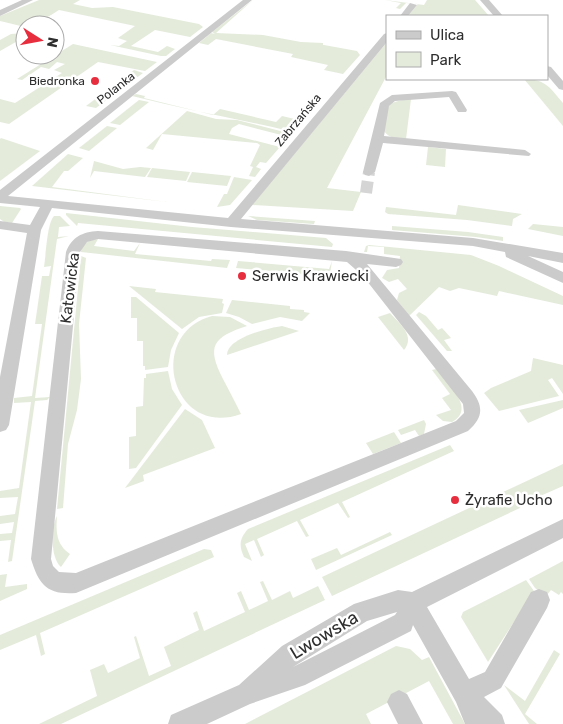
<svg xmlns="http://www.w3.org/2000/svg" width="563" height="724" viewBox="0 0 563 724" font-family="Rubik,sans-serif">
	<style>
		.green { fill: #e4ebdb }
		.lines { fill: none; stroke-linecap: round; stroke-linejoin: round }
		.minor-tunnel { stroke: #d5d5d5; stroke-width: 12; stroke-dasharray: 12 6; stroke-linecap: butt }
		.minor { fill: #cbcbcb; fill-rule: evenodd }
		.poi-dot { fill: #e62e3f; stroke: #fff; stroke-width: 2 }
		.labels { text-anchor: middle; stroke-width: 5; stroke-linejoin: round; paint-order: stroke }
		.far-poi-label { font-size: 12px; fill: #2e2e2e; stroke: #fff; text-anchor: end }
		.far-street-label { font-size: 12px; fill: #2e2e2e; stroke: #fff }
		.poi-label { font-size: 15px; fill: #2e2e2e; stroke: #fff; text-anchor: start }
		.street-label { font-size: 15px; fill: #2e2e2e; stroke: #fff }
		.near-street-label { font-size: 18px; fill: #2e2e2e; stroke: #fff }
	</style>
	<rect width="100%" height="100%" fill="#fff"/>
	<g class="green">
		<path d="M 39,0 L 80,0 L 73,4 L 92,8 L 113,7 L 199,24 L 203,27 L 190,37 L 155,30 L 131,46 L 158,52 L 167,46 L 175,49 L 166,56 L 161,56 L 110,45 L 119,46 L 127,41 L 118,38 L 135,26 L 59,10 L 35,25 L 25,25 L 25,27 L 0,21 L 0,16 Z"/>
		<path d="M 253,0 L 216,33 L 263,35 L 301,42 L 323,43 L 323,45 L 313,43 L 357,51 L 360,55 L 343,74 L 324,70 L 328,65 L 291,57 L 293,54 L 216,39 L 208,45 L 199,43 L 211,33 L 215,34 L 212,32 Z"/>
		<path d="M 385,0 L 424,5 L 427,0 L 475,0 L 489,16 L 408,16 L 418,4 L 406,3 L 400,9 L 396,8 L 401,3 Z"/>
		<path d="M 25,33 L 25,40 L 21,39 L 0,51 L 0,40 L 11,34 Z"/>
		<path d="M 387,42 L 387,75 L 327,188 L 361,192 L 353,211 L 252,205 Z"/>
		<path d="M 73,44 L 157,62 L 145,71 L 98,62 L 9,124 L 0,122 L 0,99 L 15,103 L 62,73 L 54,70 L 65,64 L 57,62 L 49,69 L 41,67 L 22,80 L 17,79 Z"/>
		<path d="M 134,70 L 143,73 L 96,108 L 86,106 Z"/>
		<path d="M 524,79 C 546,79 550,88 563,103 L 563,126 Z"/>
		<path d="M 136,94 L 145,96 L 144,98 L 213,115 L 220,109 L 276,122 L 282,116 L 303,121 L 293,132 C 240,119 186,110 132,96 Z"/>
		<path d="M 411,99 L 406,139 C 398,138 389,139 384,131 C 388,106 383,102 411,99 Z"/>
		<path d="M 139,100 L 149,102 L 120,125 L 110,123 Z"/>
		<path d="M 187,111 L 216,119 L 237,120 L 292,134 L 289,137 L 239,124 L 232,128 L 229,134 L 280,147 L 266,163 L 260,162 L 256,167 L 261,169 L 255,177 L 249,176 L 253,167 L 250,166 L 260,145 L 257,143 L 162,134 L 153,150 L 146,148 Z"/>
		<path d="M 107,126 L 117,128 L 89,151 L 79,148 Z"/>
		<path d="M 1,138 L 40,151 L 0,181 L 0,139 Z"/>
		<path d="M 428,147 L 446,149 L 445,167 L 426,165 Z"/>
		<path d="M 68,154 L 83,158 L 68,171 L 64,171 L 52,187 L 167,202 L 32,186 Z"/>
		<path d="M 94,161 L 123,169 L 140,167 L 151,168 L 145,177 L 94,171 L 90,178 Z"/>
		<path d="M 152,168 L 190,172 L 186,181 L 147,177 Z"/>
		<path d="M 192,172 L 231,176 L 227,186 L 187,182 Z"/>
		<path d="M 234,177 L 252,180 L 230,205 L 217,207 L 224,194 L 227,194 Z"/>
		<path d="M 458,205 L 522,214 L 513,219 L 512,226 L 467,220 L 388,214 L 385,212 L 386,207 L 456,215 Z"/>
		<path d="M 0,206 L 20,208 L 21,209 L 12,223 L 4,222 L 0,219 Z"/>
		<path d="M 66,213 L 192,227 L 326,238 L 333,244 L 332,247 L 78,223 L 77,226 L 66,215 Z"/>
		<path d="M 54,216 L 60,216 L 70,226 L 59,227 L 58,237 L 69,236 L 57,239 L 35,398 L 50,397 L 47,400 L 35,401 L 12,561 L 8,562 L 11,540 L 0,541 L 0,534 L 12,533 L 14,522 L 0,524 L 0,516 L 15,514 L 18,497 L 0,498 L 0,491 L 19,488 L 31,402 L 14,403 L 14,398 L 32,396 L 42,324 L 35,324 L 42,276 L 49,276 L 51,266 L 44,267 C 46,255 47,223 54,216 Z"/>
		<path d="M 248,216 L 315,221 L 314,224 L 257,220 Z"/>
		<path d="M 533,224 L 563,227 L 563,236 L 528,229 Z"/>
		<path d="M 392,226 L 468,232 L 503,237 L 503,241 L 476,237 L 392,230 Z"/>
		<path d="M 98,239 L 94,246 L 134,251 L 140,243 L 135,254 L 211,261 L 212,259 L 230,260 L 227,268 L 81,252 C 81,242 90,240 98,239 Z"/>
		<path d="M 369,245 L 471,255 L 499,266 L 563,296 L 563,305 L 499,291 L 497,296 L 459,288 L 450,291 L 439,287 L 409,316 L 397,300 L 399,293 L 407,289 L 398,279 L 389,282 L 382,278 L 387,270 L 399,268 L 400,256 L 384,254 L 384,247 L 368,246 L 367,252 L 364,252 L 366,246 Z"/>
		<path d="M 81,256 L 86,258 L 79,324 L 81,379 L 77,410 L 68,444 L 63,508 L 57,509 Z"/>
		<path d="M 238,261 L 329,269 L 332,261 L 330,274 L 326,276 L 236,268 Z"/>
		<path d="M 129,286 L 156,289 L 155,292 L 223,299 L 222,303 L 224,304 L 222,313 L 199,317 L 182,329 Z"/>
		<path d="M 131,297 L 136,297 L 179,333 L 171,350 L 168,367 L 145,370 L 145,366 L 143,366 L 143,341 L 137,341 L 137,318 L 131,318 Z"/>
		<path d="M 232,300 L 290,306 L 290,309 L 304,310 L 304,312 L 310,313 L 302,321 L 280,317 L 252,324 L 239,317 L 226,313 Z"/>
		<path d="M 419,312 L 426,316 L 438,330 L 442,328 L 451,338 L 444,340 L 452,351 L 447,351 L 416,315 Z"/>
		<path d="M 390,313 C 399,323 416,336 404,350 L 378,317 Z"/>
		<path d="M 212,316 L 230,317 L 247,326 C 213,337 206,346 223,379 C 229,390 235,402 241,414 C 172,439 145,334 212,316 Z"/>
		<path d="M 282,326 L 299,331 L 227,355 C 227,338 268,328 282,326 Z"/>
		<path d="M 533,358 L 563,365 L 563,394 L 552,378 L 548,380 L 559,396 L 499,411 L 484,393 L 491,388 L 531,371 Z"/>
		<path d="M 436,369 C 447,383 477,409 452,422 L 443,421 L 436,415 L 451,410 L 442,398 L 450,394 L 432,370 Z"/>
		<path d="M 168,371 L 172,389 L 182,405 L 136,468 L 129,469 L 129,437 L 136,436 L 136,407 L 143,406 L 144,378 L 146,378 L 146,374 Z"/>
		<path d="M 563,400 L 563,408 L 528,423 L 519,410 Z"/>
		<path d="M 185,409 L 202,420 L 215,448 L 143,475 L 144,481 L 125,488 Z"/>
		<path d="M 424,420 L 426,424 L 424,434 L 419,436 L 415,430 L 401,435 L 398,430 Z"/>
		<path d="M 394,432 L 401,443 L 373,454 L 366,443 Z"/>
		<path d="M 450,445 L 454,451 L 342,502 L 350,517 L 348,518 L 338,503 L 300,520 L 309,536 L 306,537 L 297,521 L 257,539 L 264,555 L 261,557 L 254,540 L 245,544 L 252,561 L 244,557 C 239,546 239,539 248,529 Z"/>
		<path d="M 563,464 L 563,486 L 522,504 L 520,508 L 332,596 L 322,577 Z"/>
		<path d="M 57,516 C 56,532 56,544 70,554 L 61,567 C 50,557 51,527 57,516 Z"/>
		<path d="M 390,532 L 392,535 L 316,570 L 311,559 L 337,548 L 341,555 Z"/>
		<path d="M 204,549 L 211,550 L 214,557 L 40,633 L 45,654 L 41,656 L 36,635 L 0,650 L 0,635 Z"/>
		<path d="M 563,561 L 563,594 L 561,592 L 559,595 L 551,590 L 546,596 L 535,588 L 529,579 Z"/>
		<path d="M 7,574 L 5,587 L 27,584 L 27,589 L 0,601 L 0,575 Z"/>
		<path d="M 526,580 L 534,591 L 488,662 L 461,617 L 463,612 Z"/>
		<path d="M 263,581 L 272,600 L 290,591 L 293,598 L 318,586 L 325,600 L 61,724 L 39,724 L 97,696 L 90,670 L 104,664 L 108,673 L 140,658 L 134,637 L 136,636 L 149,676 L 171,666 L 164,647 L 199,630 L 193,613 L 197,611 L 204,631 L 245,612 L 237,593 L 241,591 L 249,610 L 268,601 L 260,582 Z"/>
		<path d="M 396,646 L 410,649 L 422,660 L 429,657 L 465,724 L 453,724 L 429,681 L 366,714 L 371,724 L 245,724 Z"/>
		<path d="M 554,650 L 560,654 L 525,714 L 537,724 L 529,724 L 504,685 L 525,701 Z"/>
	</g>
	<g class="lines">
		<path class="minor-tunnel" d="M 366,193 L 369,172"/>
		<g class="minor">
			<path d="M 22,0 L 33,0 L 0,16 L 0,10 Z"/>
			<path d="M 243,0 L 252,0 L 8,196 L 228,218 L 384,34 L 387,33 L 387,42 L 241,219 L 473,238 L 563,253 L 563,263 L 528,256 L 563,272 L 563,283 L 506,257 L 505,252 L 473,246 L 231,227 L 52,208 L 41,230 L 9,425 L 6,430 L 0,432 L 0,377 L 27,233 L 0,229 L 0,221 L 30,225 L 40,207 L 0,203 L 0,190 Z"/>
			<path d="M 480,0 L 489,0 L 503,16 L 494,16 Z"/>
			<path d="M 410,3 L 417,5 L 408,16 L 400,16 Z"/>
			<path d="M 547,66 L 551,67 L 563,81 L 563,90 L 559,89 L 547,75 Z"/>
			<path d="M 452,91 L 456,92 L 467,110 L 466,112 L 458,112 L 449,97 L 395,101 L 389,106 L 384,136 L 525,150 L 531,154 L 529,156 L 383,143 L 375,172 L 369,176 L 365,175 L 363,172 L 380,103 L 392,95 Z"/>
			<path d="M 98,231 L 346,251 L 401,259 L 403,262 L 401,265 L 396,267 L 367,264 L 472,391 C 484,407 483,418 468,431 L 76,593 C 47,595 39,585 31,559 L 66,252 C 72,237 82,232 98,231 ZM 98,239 L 347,262 L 363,276 L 456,395 L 463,404 L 464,413 L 456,421 L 76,573 L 59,572 L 53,566 L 51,559 L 80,252 L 87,242 Z"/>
			<path d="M 563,519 L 563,538 L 427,607 L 469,679 L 485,672 L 531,592 L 539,589 L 547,592 L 550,600 L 547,608 L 501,688 L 484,697 L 502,715 L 505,724 L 465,724 L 456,702 L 413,625 L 411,631 L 305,685 L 250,704 L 207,724 L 168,724 L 171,715 L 239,685 L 282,646 L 354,604 L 398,590 L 412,592 ZM 397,612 L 395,615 L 293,667 L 367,621 Z"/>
			<path d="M 399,690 L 407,694 L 423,724 L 398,724 L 387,702 L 391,694 Z"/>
		</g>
	</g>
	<g class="poi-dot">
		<circle cx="95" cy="81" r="5"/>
		<circle cx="242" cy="276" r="5"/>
		<circle cx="455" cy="500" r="5"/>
	</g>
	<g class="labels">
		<g class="far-poi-label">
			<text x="85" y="85">Biedronka</text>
		</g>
		<g class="far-street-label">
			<text transform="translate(116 88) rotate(-38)" y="4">Polanka</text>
			<text transform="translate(298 120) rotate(-50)" y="4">Zabrzańska</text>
		</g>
		<g class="poi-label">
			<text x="252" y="281">Serwis Krawiecki</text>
			<text x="465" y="505">Żyrafie Ucho</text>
		</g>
		<g class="street-label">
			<text transform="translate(70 288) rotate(-83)" y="5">Katowicka</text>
		</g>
		<g class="near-street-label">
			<text transform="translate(324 635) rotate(-31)" y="6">Lwowska</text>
		</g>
	</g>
	<rect x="386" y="15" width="162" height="65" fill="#ffffff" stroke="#ababab"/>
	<rect x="396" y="31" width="25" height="8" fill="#cbcbcb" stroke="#ababab"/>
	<text x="430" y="40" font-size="15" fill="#2e2e2e">Ulica</text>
	<rect x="396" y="52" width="25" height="15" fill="#e4ebdb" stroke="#ababab"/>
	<text x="430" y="65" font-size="15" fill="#2e2e2e">Park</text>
	<g transform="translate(40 40) rotate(101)"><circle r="24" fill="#ffffff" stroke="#ababab"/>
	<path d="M0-4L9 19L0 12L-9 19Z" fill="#e62e3f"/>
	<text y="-8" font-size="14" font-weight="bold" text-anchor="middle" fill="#2e2e2e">N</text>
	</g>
</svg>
